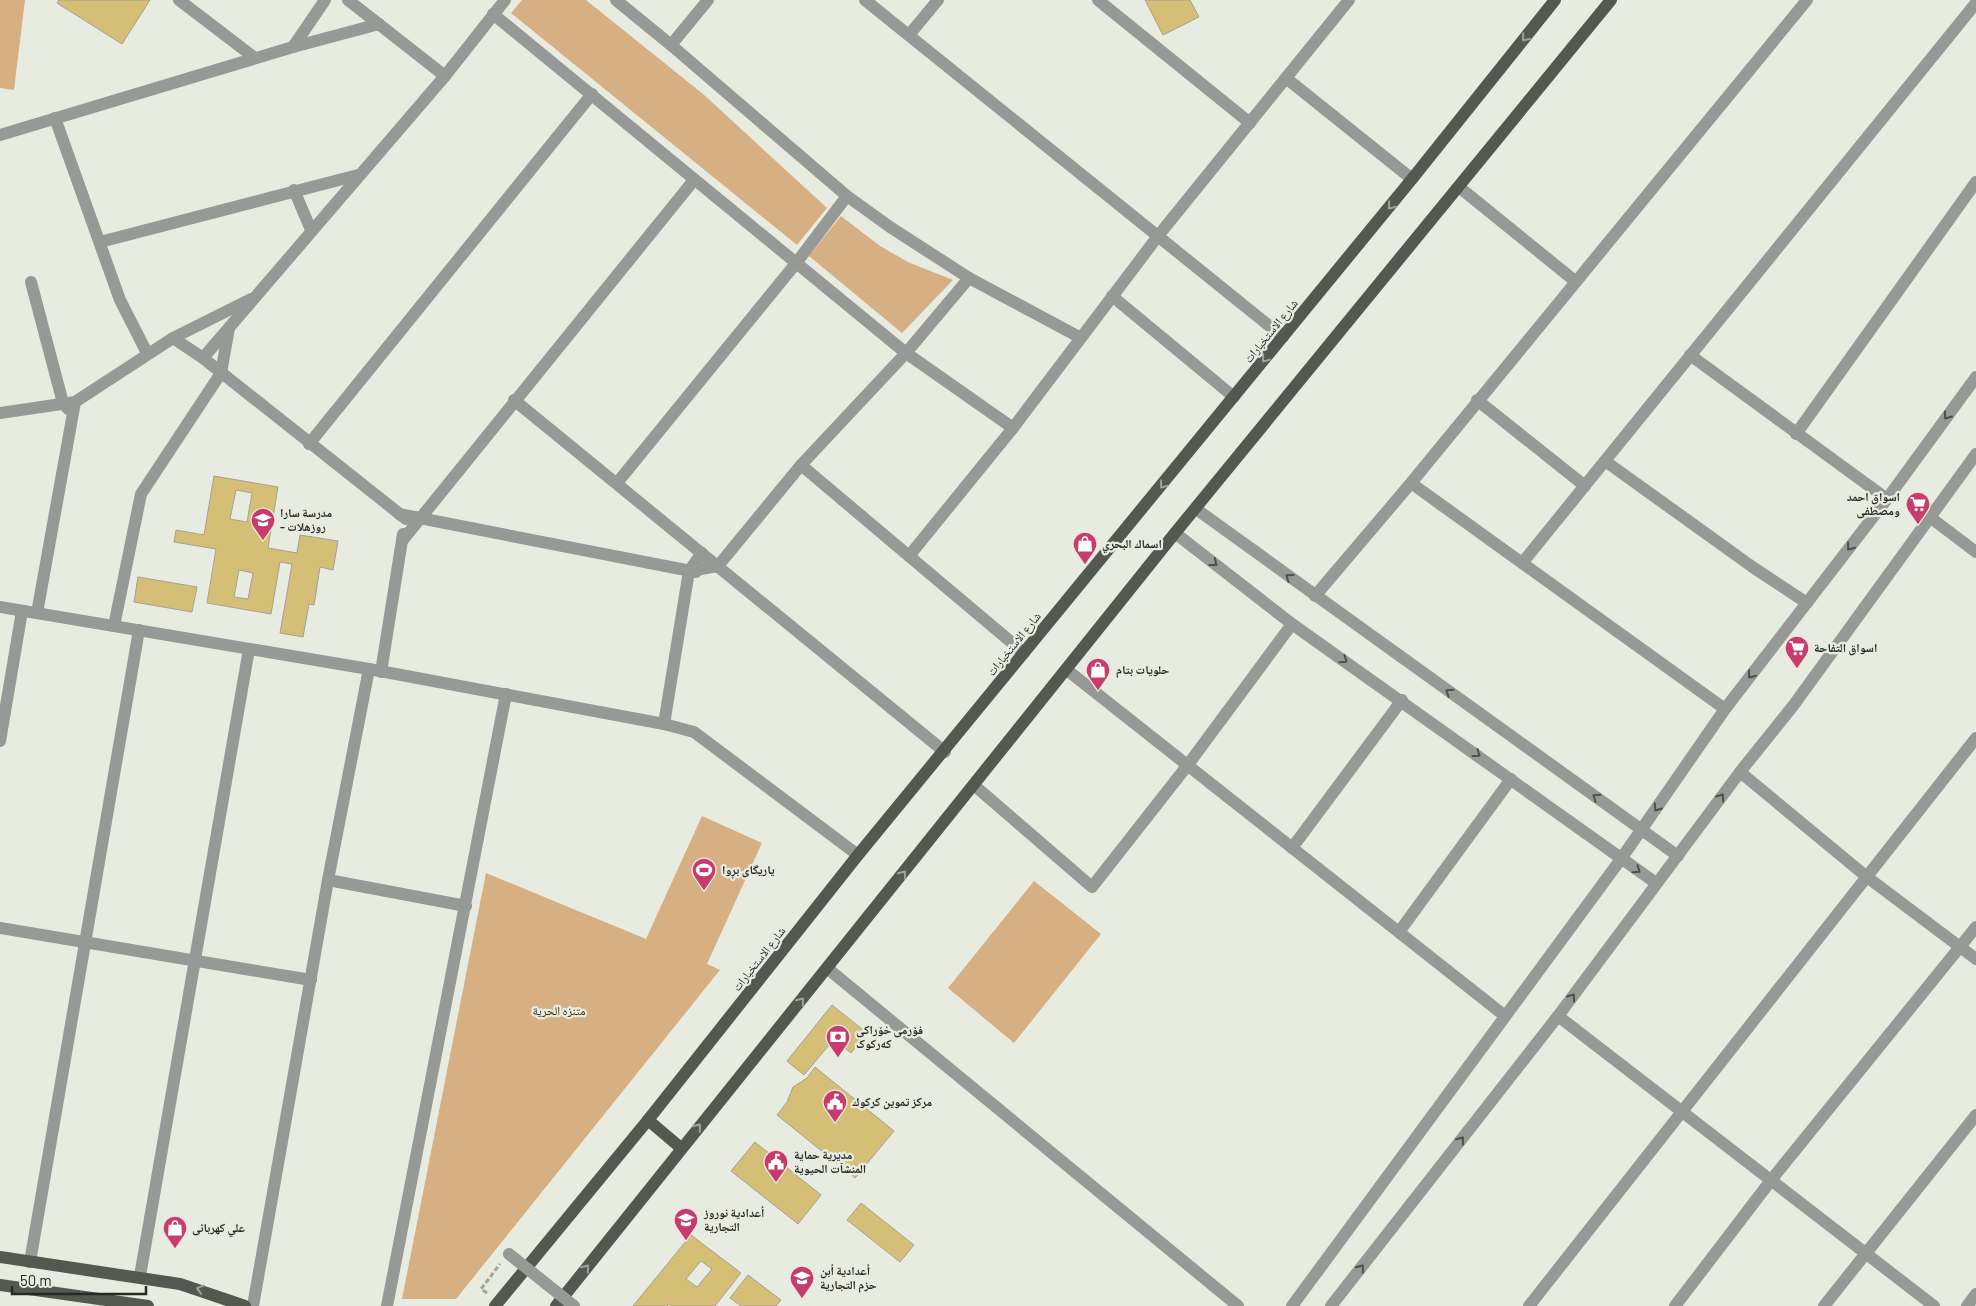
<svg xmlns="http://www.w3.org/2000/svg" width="1976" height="1306" viewBox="0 0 1976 1306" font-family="Barlow,'Noto Naskh Arabic',sans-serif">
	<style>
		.green { fill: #d6b083 }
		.building { fill: #d5bf76; stroke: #a5a196; fill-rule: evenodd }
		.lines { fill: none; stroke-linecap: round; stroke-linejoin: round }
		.path { stroke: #a2a59c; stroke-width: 3; stroke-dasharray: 5 2.5; stroke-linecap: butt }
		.minor { stroke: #969995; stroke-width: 12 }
		.major { stroke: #535851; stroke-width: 12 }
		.minor-bridge { stroke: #969995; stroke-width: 12 }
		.oneway { stroke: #9ea298 }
		.oneway2 { stroke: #4e504c }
		.labels { text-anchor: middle; stroke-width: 4.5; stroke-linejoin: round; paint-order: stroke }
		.street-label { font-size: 12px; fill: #282925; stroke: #e8ebdf }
		.poi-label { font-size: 12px; font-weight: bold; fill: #282925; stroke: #e8ebdf; text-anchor: start }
		.park-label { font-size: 12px; fill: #3c280d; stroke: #e8ebdf }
	</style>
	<rect width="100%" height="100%" fill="#e8ebdf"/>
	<g class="green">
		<path d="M 0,0 L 25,0 L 14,90 L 0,88 Z"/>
		<path d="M 522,0 L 586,0 L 703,94 L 827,208 L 797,245 L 511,13 Z"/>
		<path d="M 841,216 L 880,246 L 908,262 L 953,280 L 902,333 L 809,256 Z"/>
		<path d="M 702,816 L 762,843 L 707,964 L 720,970 L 456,1299 L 402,1299 L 486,873 L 646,939 Z"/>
		<path d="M 1034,881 L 1101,934 L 1014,1043 L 948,988 Z"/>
	</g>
	<g class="building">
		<path d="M 59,0 L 150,0 L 122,44 L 57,3 Z"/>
		<path d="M 1145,0 L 1190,0 L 1199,17 L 1163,35 Z"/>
		<path d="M 214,476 L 278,487 L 268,548 L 297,553 L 300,535 L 338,541 L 333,570 L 320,567 L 314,605 L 309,604 L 303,637 L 280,633 L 292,564 L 280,562 L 271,614 L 207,603 L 216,549 L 174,542 L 176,530 L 204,535 ZM 236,490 L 252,493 L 247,522 L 230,519 ZM 239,570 L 253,573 L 248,599 L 234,597 Z"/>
		<path d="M 138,577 L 197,587 L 192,612 L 134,602 Z"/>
		<path d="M 832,1005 L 867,1033 L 851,1053 L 834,1039 L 804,1075 L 787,1061 Z"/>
		<path d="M 815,1067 L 894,1131 L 855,1178 L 777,1115 L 787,1102 L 793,1087 L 807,1078 Z"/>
		<path d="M 755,1142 L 821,1195 L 798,1224 L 731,1171 Z"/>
		<path d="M 861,1203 L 914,1245 L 900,1262 L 847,1220 Z"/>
		<path d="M 691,1235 L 741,1273 L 715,1306 L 672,1306 L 669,1304 L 667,1306 L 633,1306 ZM 701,1261 L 712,1269 L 697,1287 L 686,1279 Z"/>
		<path d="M 748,1275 L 781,1300 L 776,1306 L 741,1306 L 730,1298 Z"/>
	</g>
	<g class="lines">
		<path class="path" d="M 487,1293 L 481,1289 L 500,1264"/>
		<g class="minor">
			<path d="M 179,0 L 255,58"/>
			<path d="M 348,0 L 445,76"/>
			<path d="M 616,0 L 671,45 L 847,196 L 890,227 L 969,278 L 1081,338"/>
			<path d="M 865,0 L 1283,337"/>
			<path d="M 1098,0 L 1250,123"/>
			<path d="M 493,14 L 906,353 L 1013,428"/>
			<path d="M 909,35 L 938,0"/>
			<path d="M 671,45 L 708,0"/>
			<path d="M 293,47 L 325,0"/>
			<path d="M 1286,78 L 1412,179"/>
			<path d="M 55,118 L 120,300 L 147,353"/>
			<path d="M 0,135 L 293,47 L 379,24"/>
			<path d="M 1459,187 L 1575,281"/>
			<path d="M 294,190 L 311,230"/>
			<path d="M 100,242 L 358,175"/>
			<path d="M 31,282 L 63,403 L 68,409"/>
			<path d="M 1112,296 L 1234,397"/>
			<path d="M 173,338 L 203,358 L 406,519"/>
			<path d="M 1690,355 L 1887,499"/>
			<path d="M 203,358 L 445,76 L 505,0"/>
			<path d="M 514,400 L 945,752"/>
			<path d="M 1477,400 L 1585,486"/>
			<path d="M 0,413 L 75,402 L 173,338 L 251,299"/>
			<path d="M 1796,434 L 1976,182"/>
			<path d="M 309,444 L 592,94"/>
			<path d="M 1605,461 L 1754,568 L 1807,603"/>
			<path d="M 801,465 L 1024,653"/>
			<path d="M 617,483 L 797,262 L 847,196"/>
			<path d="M 1411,483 L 1725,709"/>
			<path d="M 1196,509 L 1678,856"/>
			<path d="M 399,514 L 696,572"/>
			<path d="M 1931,518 L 1976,552"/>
			<path d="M 1175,533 L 1292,624 L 1656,883"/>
			<path d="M 402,541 L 694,180"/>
			<path d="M 909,556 L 1013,428 L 1158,236 L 1349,0"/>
			<path d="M 1523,562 L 1976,3"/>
			<path d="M 689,571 L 718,566 L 801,465 L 906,353 L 969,278"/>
			<path d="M 1315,596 L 1411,483 L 1807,0"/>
			<path d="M 0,607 L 369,669 L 664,724 L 694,732 L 858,855"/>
			<path d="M 37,613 L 75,402"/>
			<path d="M 114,626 L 141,494 L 221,373 L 229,328"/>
			<path d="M 1067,670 L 1505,1016"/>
			<path d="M 381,672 L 403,534"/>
			<path d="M 664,724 L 689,571 L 702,553"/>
			<path d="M 0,741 L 22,611"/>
			<path d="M 1740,772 L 1867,877 L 1976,959"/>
			<path d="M 975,786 L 1092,887 L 1187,766 L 1292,624"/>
			<path d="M 1292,848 L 1402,700"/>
			<path d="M 328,880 L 466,906"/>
			<path d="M 0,928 L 311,980"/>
			<path d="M 1399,932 L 1511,779"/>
			<path d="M 827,968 L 1238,1306"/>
			<path d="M 1558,1016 L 1934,1306"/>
			<path d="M 30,1262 L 139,630"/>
			<path d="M 140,1276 L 249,649"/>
			<path d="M 253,1306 L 328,880 L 369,669"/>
			<path d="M 387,1306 L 506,694"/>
			<path d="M 1292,1306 L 1621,859 L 1725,709 L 1887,499 L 1976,377"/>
			<path d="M 1331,1306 L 1558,1016 L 1740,772 L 1793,706 L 1976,454"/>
			<path d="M 1529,1306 L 1976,738"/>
			<path d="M 1675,1306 L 1772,1179 L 1976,927"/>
			<path d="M 1824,1306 L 1976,1115"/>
			<path d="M 1967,1306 L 1976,1294"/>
		</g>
		<g class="major">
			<path d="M 648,1120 L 681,1148"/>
			<path d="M 0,1257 L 180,1284 L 245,1306"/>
			<path d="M 0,1285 L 148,1306"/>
			<path d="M 495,1306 L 648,1120 L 858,855 L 1412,179 L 1555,0"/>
			<path d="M 556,1306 L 1175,533 L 1611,0"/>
		</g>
		<path class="minor-bridge" d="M 509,1254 L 574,1306"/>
	</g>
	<defs><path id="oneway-chevron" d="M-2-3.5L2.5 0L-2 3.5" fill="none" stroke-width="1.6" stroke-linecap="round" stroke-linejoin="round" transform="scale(1.25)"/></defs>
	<g class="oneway">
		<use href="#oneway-chevron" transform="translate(1525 38) rotate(129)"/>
		<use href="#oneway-chevron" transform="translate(1391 206) rotate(129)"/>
		<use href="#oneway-chevron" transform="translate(1265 359) rotate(129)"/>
		<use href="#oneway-chevron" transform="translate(1163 485) rotate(129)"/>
		<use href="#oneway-chevron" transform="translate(903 874) rotate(-51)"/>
		<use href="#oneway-chevron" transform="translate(801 1001) rotate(-51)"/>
		<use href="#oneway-chevron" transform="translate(698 1127) rotate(-51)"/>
		<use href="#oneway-chevron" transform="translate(586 1268) rotate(-51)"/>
		<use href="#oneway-chevron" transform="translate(200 1289) rotate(-164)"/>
	</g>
	<g class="oneway2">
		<use href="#oneway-chevron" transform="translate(1947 416) rotate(126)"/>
		<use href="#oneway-chevron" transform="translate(1850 547) rotate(128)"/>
		<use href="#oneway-chevron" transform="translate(1214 563) rotate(38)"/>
		<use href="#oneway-chevron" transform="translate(1289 577) rotate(-144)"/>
		<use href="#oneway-chevron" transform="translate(1344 660) rotate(35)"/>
		<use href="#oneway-chevron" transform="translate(1751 675) rotate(128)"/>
		<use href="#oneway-chevron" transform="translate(1449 692) rotate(-145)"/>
		<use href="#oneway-chevron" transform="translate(1477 754) rotate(36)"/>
		<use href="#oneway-chevron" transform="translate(1596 797) rotate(-145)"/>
		<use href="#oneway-chevron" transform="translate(1721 797) rotate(-54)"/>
		<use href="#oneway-chevron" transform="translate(1657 808) rotate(125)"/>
		<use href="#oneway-chevron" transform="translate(1637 870) rotate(35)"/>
		<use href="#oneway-chevron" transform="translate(1572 997) rotate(-54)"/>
		<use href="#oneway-chevron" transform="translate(1461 1140) rotate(-52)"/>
		<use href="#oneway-chevron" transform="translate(1361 1268) rotate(-52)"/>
	</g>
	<defs>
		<symbol id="supermarket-pin" viewBox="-11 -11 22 30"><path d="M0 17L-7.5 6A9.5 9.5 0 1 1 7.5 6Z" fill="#c83c6d" stroke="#e8ebdf"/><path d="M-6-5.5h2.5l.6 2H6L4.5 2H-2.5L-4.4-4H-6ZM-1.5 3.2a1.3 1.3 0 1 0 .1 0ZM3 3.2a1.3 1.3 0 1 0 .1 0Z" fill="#fff"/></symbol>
		<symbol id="school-pin" viewBox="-11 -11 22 30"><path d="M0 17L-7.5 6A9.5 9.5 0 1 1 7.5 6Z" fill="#c83c6d" stroke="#e8ebdf"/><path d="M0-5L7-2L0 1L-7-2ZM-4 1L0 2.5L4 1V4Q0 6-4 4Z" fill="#fff"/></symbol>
		<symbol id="shop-pin" viewBox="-11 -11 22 30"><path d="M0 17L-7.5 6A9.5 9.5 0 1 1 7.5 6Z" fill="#c83c6d" stroke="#e8ebdf"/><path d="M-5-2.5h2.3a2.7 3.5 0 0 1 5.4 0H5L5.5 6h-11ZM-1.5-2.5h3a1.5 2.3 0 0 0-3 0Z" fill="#fff"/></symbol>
		<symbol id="stadium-pin" viewBox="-11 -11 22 30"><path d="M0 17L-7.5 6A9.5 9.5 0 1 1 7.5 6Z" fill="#c83c6d" stroke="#e8ebdf"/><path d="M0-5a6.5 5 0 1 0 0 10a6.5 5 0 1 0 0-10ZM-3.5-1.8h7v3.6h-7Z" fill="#fff"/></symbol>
		<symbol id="bank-pin" viewBox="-11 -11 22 30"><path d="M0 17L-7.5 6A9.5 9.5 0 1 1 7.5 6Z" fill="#c83c6d" stroke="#e8ebdf"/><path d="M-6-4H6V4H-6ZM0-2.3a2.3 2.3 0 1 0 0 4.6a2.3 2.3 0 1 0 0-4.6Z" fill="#fff"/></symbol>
		<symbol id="civic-pin" viewBox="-11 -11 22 30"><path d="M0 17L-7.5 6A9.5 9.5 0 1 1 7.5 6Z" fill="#c83c6d" stroke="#e8ebdf"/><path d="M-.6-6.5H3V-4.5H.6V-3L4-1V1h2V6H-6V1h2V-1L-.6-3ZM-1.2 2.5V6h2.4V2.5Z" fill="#fff"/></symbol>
	</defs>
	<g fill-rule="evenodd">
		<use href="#supermarket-pin" x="1904" y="490" width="28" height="38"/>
		<use href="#school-pin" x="249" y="506" width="28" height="38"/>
		<use href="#shop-pin" x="1071" y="530" width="28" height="38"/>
		<use href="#supermarket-pin" x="1783" y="634" width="28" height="38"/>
		<use href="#shop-pin" x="1084" y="656" width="28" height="38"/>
		<use href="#stadium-pin" x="690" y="856" width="28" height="38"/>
		<use href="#bank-pin" x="824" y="1023" width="28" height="38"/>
		<use href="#civic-pin" x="821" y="1088" width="28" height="38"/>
		<use href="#civic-pin" x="762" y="1148" width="28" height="38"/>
		<use href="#school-pin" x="672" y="1206" width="28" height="38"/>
		<use href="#shop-pin" x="161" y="1214" width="28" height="38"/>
		<use href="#school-pin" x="788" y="1264" width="28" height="38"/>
	</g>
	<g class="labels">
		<g class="street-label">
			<text transform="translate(1271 331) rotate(-51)" y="4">شارع الاستخبارات</text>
			<text transform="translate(1014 644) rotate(-51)" y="4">شارع الاستخبارات</text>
			<text transform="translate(759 959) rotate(-52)" y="4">شارع الاستخبارات</text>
		</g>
		<g class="poi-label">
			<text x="1900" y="501" text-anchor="end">اسواق احمد<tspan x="1900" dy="14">ومصطفى</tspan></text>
			<text x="280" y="517">مدرسة سارا<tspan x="280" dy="14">- روزهلات</tspan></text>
			<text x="1102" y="548">اسماك البحري</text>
			<text x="1814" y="652">اسواق التفاحة</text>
			<text x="1116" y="674">حلويات بتام</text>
			<text x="722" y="874">یاریگای بڕوا</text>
			<text x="856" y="1034">فۆرمی خۆراکی<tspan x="856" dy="14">کەرکوک</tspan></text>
			<text x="852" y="1106">مركز تموين كركوك</text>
			<text x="794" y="1159">مديرية حماية<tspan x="794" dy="14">المنشآت الحيوية</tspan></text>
			<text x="704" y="1217">أعدادية نوروز<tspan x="704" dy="14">التجارية</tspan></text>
			<text x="192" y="1232">علي كهربائى</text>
			<text x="820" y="1275">أعدادية أبن<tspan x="820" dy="14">حزم التجارية</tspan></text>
		</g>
		<g class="park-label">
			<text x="559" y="1015">متنزه الحرية</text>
		</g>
	</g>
	<path d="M12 1286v8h134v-8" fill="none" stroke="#282925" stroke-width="2.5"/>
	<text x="20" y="1286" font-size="15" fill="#282925" stroke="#e8ebdf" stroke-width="4" paint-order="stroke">50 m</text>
</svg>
